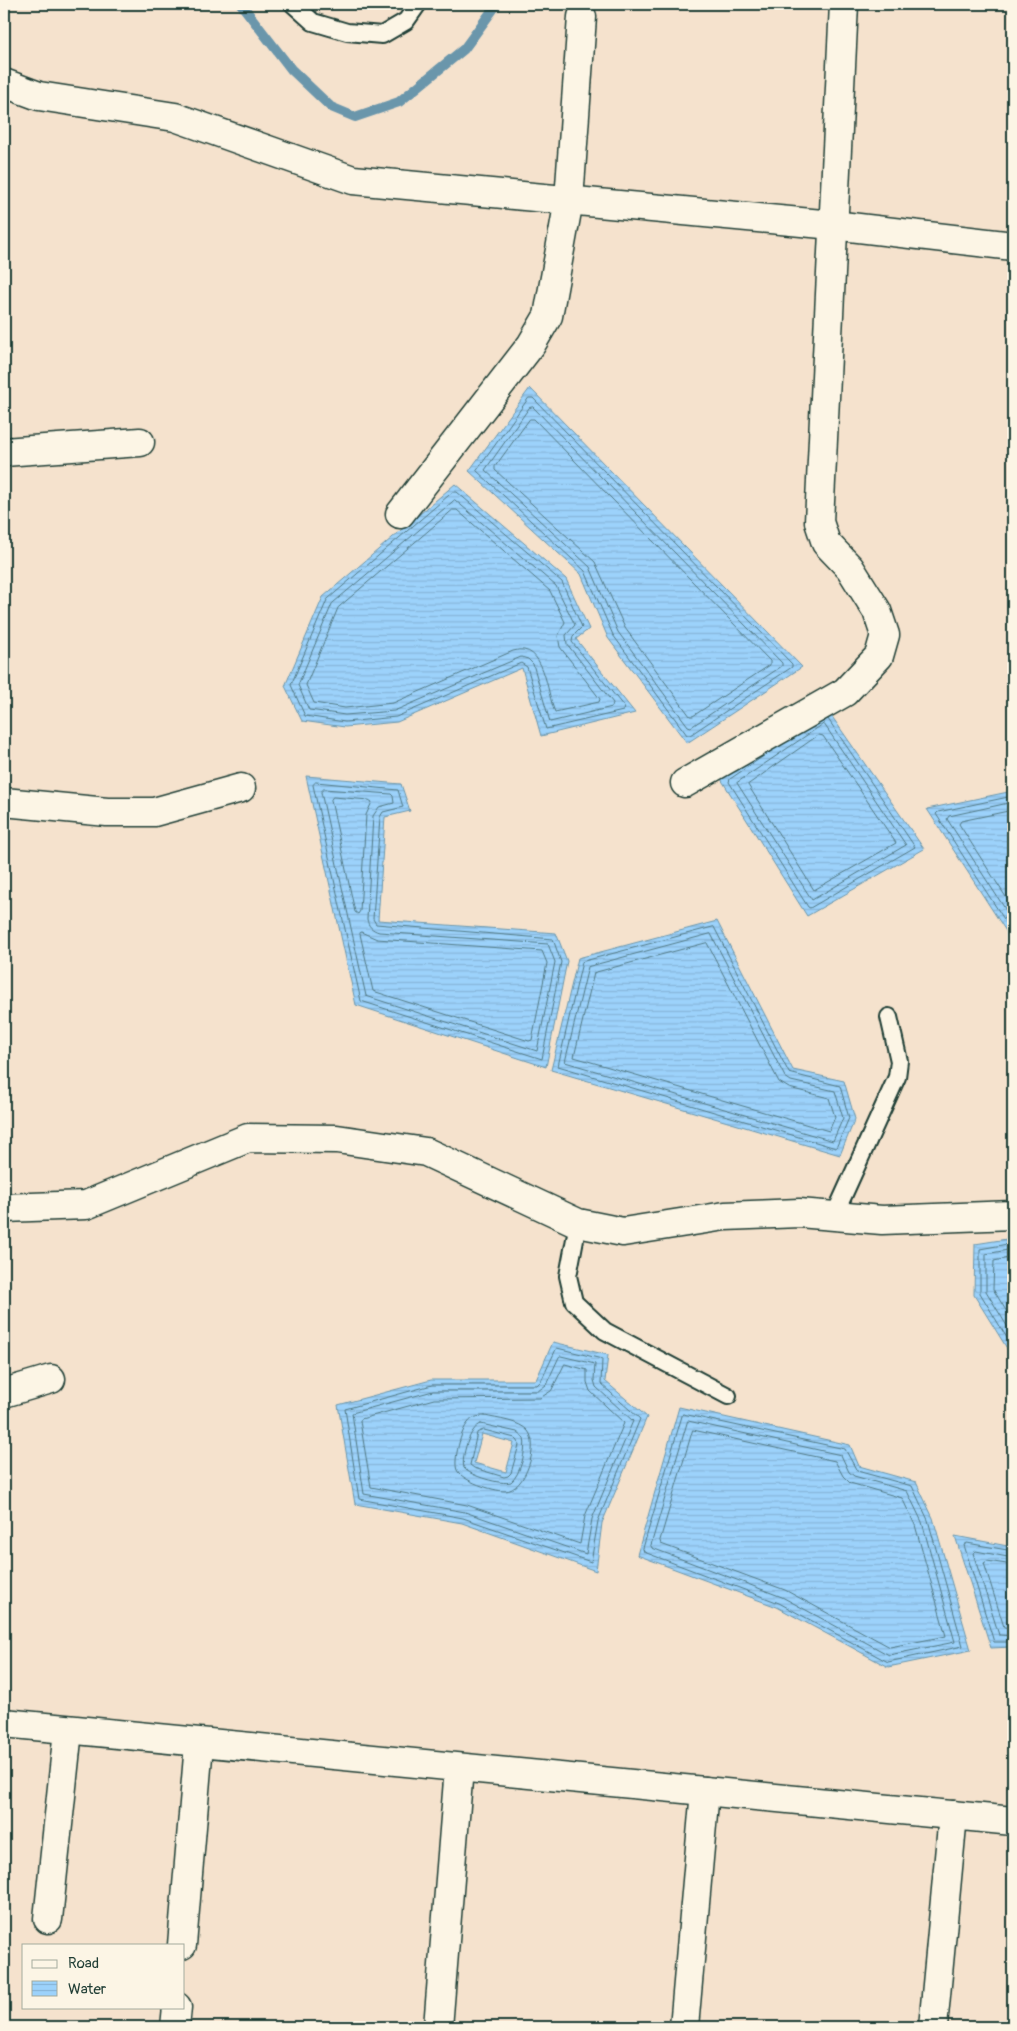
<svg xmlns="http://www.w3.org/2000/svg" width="1017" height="2031" viewBox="0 0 1017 2031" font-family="Pangolin,sans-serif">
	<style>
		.water { fill: url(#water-rules); stroke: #6a96ab; fill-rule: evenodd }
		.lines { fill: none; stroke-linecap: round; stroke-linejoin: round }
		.shore { stroke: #517984; stroke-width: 1 }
		.stream { stroke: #6a96ab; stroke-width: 10 }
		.service-casing { stroke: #1f3d34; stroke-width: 20 }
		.minor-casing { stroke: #1f3d34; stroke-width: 31 }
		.tertiary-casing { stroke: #1f3d34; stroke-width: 31 }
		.service { stroke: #fcf5e5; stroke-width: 16 }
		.minor { stroke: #fcf5e5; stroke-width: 28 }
		.tertiary { stroke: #fcf5e5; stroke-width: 28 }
	</style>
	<defs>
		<pattern id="water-rules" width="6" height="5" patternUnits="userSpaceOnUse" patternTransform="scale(1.25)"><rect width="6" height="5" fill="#9cd2fb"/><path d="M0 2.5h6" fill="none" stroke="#86b5d8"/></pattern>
	</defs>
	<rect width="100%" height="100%" fill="#f5e2cd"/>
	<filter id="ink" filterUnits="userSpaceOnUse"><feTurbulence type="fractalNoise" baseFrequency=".02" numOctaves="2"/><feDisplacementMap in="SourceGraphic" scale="10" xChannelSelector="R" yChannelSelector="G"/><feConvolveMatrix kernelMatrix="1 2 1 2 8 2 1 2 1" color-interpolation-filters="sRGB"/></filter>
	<g filter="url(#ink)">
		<g class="water">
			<path d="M 530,388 L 802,667 L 687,743 L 608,638 L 581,574 L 469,471 Z"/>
			<path d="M 455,484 L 566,579 L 589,629 L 576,639 L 635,713 L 541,736 L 522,668 L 397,722 L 345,727 L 302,721 L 285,686 L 323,597 Z"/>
			<path d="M 826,708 L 924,849 L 807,916 L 721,779 Z"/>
			<path d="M 306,776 L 401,784 L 410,811 L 385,817 L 378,920 L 556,933 L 567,961 L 546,1067 L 356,1005 Z"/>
			<path d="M 1013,791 L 1013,942 L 927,809 Z"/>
			<path d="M 717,921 L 793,1070 L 844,1081 L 855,1119 L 840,1155 L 551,1070 L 578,958 Z"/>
			<path d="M 1013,1238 L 1013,1358 L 974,1295 L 975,1244 Z"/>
			<path d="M 553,1342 L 608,1355 L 605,1381 L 647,1417 L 602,1523 L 596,1571 L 462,1523 L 355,1504 L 338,1405 L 431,1380 L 536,1380 ZM 482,1434 L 514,1443 L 506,1472 L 474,1463 Z"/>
			<path d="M 679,1407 L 850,1445 L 859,1466 L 916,1482 L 933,1518 L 971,1650 L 888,1667 L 777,1607 L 637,1555 Z"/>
			<path d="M 955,1536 L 1013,1547 L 1013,1647 L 991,1648 Z"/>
		</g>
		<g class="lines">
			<g class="shore">
				<path d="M 529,398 L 533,398 L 792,664 L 792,667 L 690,735 L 687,735 L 613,635 L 585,571 L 477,471 Z"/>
				<path d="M 533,407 L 782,663 L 782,666 L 691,727 L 688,726 L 618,632 L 590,567 L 485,470 L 529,408 Z"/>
				<path d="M 530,419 L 534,419 L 770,661 L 770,665 L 693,716 L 690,716 L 625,628 L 595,562 L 495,470 L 495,467 Z"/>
				<path d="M 453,492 L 457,492 L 562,582 L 582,627 L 573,636 L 572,642 L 624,707 L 623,711 L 546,729 L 527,667 L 521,663 L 396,717 L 345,722 L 305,716 L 291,685 L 327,600 Z"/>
				<path d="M 455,500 L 556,586 L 575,625 L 566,635 L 567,644 L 613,703 L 612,707 L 550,722 L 533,664 L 528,659 L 521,657 L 394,711 L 345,715 L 309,710 L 298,685 L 332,604 Z"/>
				<path d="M 453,510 L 457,510 L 550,591 L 565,622 L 558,636 L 560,647 L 600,699 L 599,702 L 555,712 C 546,693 546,641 513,651 L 393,703 L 345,708 L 314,703 L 306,685 L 338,608 Z"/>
				<path d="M 824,724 L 906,845 L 812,900 L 737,783 Z"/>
				<path d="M 819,735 L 823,736 L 896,843 L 814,890 L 748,785 Z"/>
				<path d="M 771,751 L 730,779 L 729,782 L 808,907 L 810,908 L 915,847 L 828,719"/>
				<path d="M 316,782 L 398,790 L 403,807 L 383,812 L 380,817 L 373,919 L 376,924 L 553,939 L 561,962 L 542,1059 L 361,1001 L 313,785 Z"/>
				<path d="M 324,789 L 391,794 L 393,796 L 394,803 L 379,807 L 373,816 L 367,919 C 368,926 372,930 379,932 L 548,944 L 555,962 L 537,1051 L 366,996 L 321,792 Z"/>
				<path d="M 1013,796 L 938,812 L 936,814 L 1013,933"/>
				<path d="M 333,797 L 369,800 L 372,802 L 366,815 L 360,911 L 358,914 L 355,912 L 331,800 Z"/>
				<path d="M 1013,802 L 949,816 L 947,819 L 1013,921"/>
				<path d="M 1013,810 L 961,821 L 959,824 L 1013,908"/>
				<path d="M 714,927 L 789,1073 L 840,1086 L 849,1118 L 836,1148 L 558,1066 L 582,962 Z"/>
				<path d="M 361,932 L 377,939 L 542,951 L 547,963 L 532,1040 L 529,1041 L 373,991 L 360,934 Z"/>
				<path d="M 711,934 L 785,1077 L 791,1081 L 835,1091 L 843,1118 L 833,1141 L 565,1062 L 588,967 Z"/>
				<path d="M 707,943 L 779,1082 L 789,1088 L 829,1098 L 835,1117 L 829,1131 L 574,1057 L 594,973 Z"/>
				<path d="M 1013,1243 L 980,1249 L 980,1293 L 1013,1348"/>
				<path d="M 1013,1249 L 986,1254 L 986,1291 L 1013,1336"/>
				<path d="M 1013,1257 L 994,1261 L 993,1289 L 1013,1322"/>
				<path d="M 557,1348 L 602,1359 L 601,1384 L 640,1419 L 598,1521 L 591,1562 L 463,1518 L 359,1499 L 345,1409 L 432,1385 L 537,1385 L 541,1381 Z"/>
				<path d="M 561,1356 L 595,1364 L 594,1380 L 596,1387 L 633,1421 L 592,1519 L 586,1554 L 465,1512 L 364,1494 L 352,1413 L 433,1391 L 538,1391 L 546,1385 L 559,1357 Z"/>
				<path d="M 565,1364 L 587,1370 L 587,1382 L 590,1391 L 624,1423 L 585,1516 L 580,1544 L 467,1505 L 371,1487 L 360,1421 L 361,1419 L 434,1399 L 540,1398 L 551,1391 Z"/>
				<path d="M 683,1414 L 845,1449 L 857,1471 L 912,1486 L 928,1520 L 963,1646 L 888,1662 L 779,1603 L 644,1552 L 643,1549 Z"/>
				<path d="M 485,1416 C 497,1419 520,1421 528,1431 C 540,1445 525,1491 505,1491 C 493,1491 462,1481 457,1470 C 453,1461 461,1430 468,1423 C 472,1417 478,1416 485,1416 Z"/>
				<path d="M 688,1421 L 841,1455 L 849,1472 L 854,1476 L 907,1491 L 922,1522 L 955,1642 L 889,1655 L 782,1597 L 652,1548 L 651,1546 Z"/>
				<path d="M 481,1424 L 517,1432 L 524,1438 C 527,1450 520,1475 511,1482 C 501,1485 470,1476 464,1468 C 461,1457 469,1428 481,1424 Z"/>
				<path d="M 484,1430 L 515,1438 L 518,1441 L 519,1445 L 511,1473 L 508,1476 L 504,1477 L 474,1468 L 470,1465 L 477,1433 Z"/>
				<path d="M 693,1430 L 835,1461 L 843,1476 L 850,1483 L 902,1498 L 915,1525 L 946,1636 L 890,1647 L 785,1590 L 661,1544 L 660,1541 Z"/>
				<path d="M 1013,1551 L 967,1543 L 964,1545 L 994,1642 L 1013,1642"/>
				<path d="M 1013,1558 L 976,1551 L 973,1553 L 999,1635 L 1013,1636"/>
				<path d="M 1013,1565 L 987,1561 L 984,1563 L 1004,1627 L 1013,1628"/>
			</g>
			<path class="stream" d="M 241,4 L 291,69 L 331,107 L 355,117 L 399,102 L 464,49 L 497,4"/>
			<defs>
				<g id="service">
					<path d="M 293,4 L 313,22 L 347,32 L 382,35 L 406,21 L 418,4"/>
					<path d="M 834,1216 L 897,1077 L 899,1061 L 889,1017"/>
					<path d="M 578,1223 L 568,1276 L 574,1302 L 605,1331 L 728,1396"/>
				</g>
				<g id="minor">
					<path d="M 4,83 L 39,96 L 175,117 L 353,180 L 833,225 L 1013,246"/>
					<path d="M 4,452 L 140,442"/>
					<path d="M 400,514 L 531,345 L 548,316 L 569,200 L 582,17"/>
					<path d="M 685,783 L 845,692 L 879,656 L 885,635 L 877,611 L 850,568 L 826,543 L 819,522 L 844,4"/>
					<path d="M 4,802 L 107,812 L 154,812 L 241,788"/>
					<path d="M 4,1393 L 51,1379"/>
					<path d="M 48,1919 L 68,1730"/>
					<path d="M 182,1945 L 199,1744"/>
					<path d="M 175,2027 L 177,2007"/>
					<path d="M 438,2027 L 459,1768"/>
					<path d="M 684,2027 L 705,1791"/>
					<path d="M 933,2027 L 953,1815"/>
				</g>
				<g id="tertiary">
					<path d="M 4,1208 L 86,1205 L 248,1138 L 337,1139 L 426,1152 L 578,1223 L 623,1232 L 725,1216 L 799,1213 L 882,1220 L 1013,1215"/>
					<path d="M 4,1723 L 1013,1821"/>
				</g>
			</defs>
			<use href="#service" class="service-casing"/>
			<use href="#minor" class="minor-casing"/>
			<use href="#tertiary" class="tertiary-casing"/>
			<use href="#service" class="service"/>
			<use href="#minor" class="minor"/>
			<use href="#tertiary" class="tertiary"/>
		</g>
	</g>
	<rect width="1017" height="2031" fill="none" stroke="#fcf5e5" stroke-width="20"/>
	<rect x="10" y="10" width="997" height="2011" fill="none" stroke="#1f3d34" stroke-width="2" filter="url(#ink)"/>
	<rect x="22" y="1944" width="162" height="65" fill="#fcf5e5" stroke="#a4ab9e"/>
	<rect x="32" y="1960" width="25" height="8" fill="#fcf5e5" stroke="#a4ab9e"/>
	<text x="68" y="1968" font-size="15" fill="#1f3d34">Road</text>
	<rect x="32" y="1981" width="25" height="15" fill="url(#water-rules)" stroke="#a4ab9e"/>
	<text x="68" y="1994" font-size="15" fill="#1f3d34">Water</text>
</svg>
